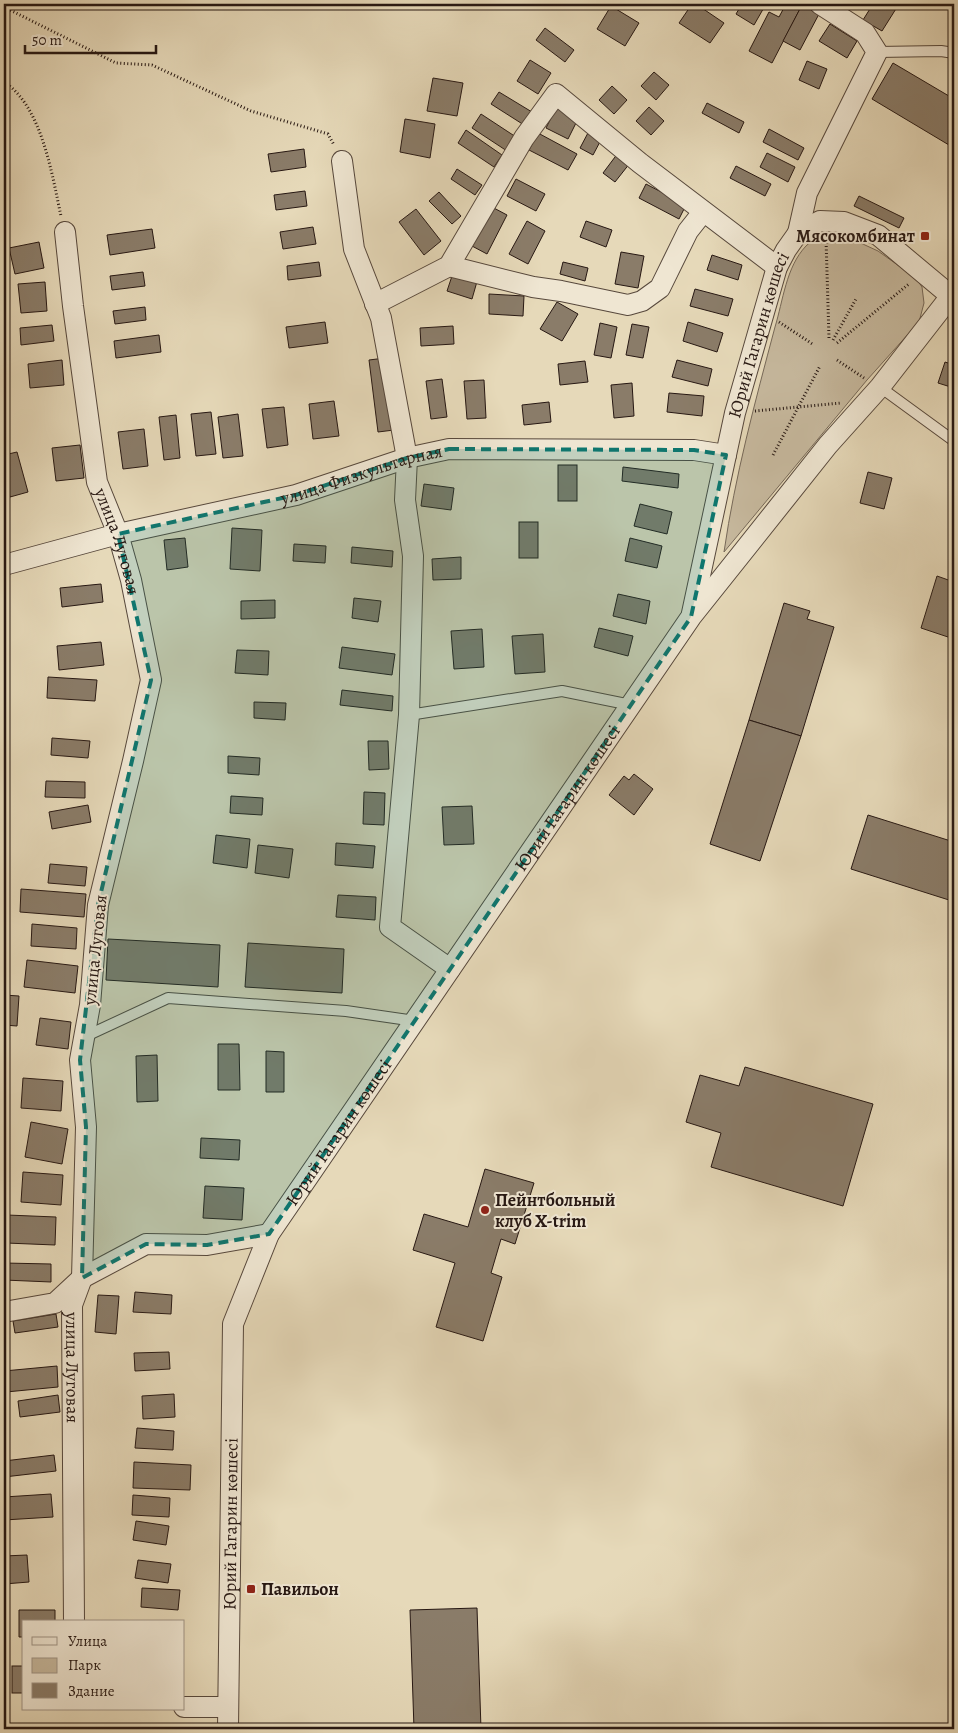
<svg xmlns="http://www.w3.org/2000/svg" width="958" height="1733" viewBox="0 0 958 1733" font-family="Alegreya,serif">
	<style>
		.green { fill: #c6b89d; stroke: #766858 }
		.building { fill: #8a7c69; stroke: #271813 }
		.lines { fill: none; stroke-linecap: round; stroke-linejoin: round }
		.lane-casing { stroke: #57483c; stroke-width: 12 }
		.street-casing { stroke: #57483c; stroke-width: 22 }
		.path { stroke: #271813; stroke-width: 3; stroke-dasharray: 1 2.5; stroke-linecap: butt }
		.lane { stroke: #efe6d2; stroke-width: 10 }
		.street { stroke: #efe6d2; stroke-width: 20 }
		.marked { fill: #0f766e; fill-opacity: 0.2; stroke: #0f766e; stroke-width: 4; stroke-dasharray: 10 6; stroke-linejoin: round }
		.poi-dot { fill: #8f2418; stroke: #efe6d2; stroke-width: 2 }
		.labels { text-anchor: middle; stroke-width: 4; stroke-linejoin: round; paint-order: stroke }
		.poi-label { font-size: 18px; font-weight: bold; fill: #271813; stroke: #efe6d2; text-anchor: start }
		.street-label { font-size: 18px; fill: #271813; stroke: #efe6d2 }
	</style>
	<rect width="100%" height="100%" fill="#e6d9b9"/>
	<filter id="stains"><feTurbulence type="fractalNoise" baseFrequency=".004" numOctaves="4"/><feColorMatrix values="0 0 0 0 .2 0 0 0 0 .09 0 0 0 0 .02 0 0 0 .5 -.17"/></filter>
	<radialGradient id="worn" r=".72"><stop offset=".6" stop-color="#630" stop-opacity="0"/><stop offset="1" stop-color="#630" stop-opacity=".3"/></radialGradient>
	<path class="green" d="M 841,234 L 878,251 L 916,278 L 922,287 L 924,303 L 919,322 L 867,380 L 724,552 C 735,476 755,402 775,327 C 783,301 786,267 806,246 C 813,238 830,236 841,234 Z"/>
	<g class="building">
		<path d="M 692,4 L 696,4 L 724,23 L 710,43 L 679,23 Z"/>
		<path d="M 742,4 L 766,4 L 754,25 L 736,14 Z"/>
		<path d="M 786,4 L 802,5 L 772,63 L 749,51 L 769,12 L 779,17 Z"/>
		<path d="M 873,4 L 899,4 L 882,31 L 863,20 Z"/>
		<path d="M 802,5 L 819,14 L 800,50 L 783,41 Z"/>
		<path d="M 611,6 L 639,23 L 625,46 L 597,29 Z"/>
		<path d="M 830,24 L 857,41 L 847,58 L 819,41 Z"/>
		<path d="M 545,28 L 574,50 L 565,62 L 536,40 Z"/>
		<path d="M 530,60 L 551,73 L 538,94 L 517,81 Z"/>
		<path d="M 807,61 L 827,69 L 819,89 L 799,80 Z"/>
		<path d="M 893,63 L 954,99 L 954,148 L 872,99 Z"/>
		<path d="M 654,72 L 669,85 L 656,100 L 641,86 Z"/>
		<path d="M 433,78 L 463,83 L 457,116 L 427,111 Z"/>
		<path d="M 612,86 L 627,100 L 614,114 L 599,100 Z"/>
		<path d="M 499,92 L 532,112 L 524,125 L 491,104 Z"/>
		<path d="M 707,103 L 744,122 L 739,133 L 702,113 Z"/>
		<path d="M 557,106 L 579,117 L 568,139 L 546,128 Z"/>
		<path d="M 649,107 L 664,121 L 651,135 L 636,121 Z"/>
		<path d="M 481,114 L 516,137 L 507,151 L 472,128 Z"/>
		<path d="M 405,119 L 435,124 L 430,158 L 400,152 Z"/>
		<path d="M 769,129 L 804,148 L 798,160 L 763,142 Z"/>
		<path d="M 466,130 L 502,155 L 494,167 L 458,143 Z"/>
		<path d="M 589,131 L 602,138 L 593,155 L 580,148 Z"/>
		<path d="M 538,133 L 577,154 L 568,170 L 529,150 Z"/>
		<path d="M 304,149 L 306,167 L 271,172 L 268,154 Z"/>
		<path d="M 618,153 L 630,163 L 615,182 L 603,173 Z"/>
		<path d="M 767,153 L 795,167 L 788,182 L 760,167 Z"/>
		<path d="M 736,166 L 771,184 L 765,196 L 730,178 Z"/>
		<path d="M 457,169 L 482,185 L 475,195 L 451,179 Z"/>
		<path d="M 516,179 L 545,194 L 536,211 L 507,196 Z"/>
		<path d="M 646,184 L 686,205 L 679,219 L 639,198 Z"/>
		<path d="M 305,191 L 307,206 L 276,210 L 274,195 Z"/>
		<path d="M 439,192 L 461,216 L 452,224 L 429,201 Z"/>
		<path d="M 859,196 L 904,218 L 899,228 L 854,206 Z"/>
		<path d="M 492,207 L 507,215 L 487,254 L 472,246 Z"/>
		<path d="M 416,209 L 441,241 L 424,255 L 399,222 Z"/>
		<path d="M 527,221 L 545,231 L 528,264 L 509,254 Z"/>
		<path d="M 586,221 L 612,230 L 606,247 L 580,237 Z"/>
		<path d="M 313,227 L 316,244 L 283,249 L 280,232 Z"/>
		<path d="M 152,229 L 155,248 L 110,255 L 107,235 Z"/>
		<path d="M 39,242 L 44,268 L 15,274 L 9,248 Z"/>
		<path d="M 621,252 L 644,256 L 638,288 L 615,284 Z"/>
		<path d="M 712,255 L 742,265 L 738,280 L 707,270 Z"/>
		<path d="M 319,262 L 321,276 L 288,280 L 287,266 Z"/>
		<path d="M 563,262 L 588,268 L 585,281 L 560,274 Z"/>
		<path d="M 454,270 L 478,278 L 472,299 L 447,291 Z"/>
		<path d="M 143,272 L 145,286 L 112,290 L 110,276 Z"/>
		<path d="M 45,282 L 47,311 L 21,313 L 18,284 Z"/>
		<path d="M 695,289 L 733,299 L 728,316 L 690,306 Z"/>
		<path d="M 489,294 L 524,296 L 523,316 L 489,314 Z"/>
		<path d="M 557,302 L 578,314 L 562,341 L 540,329 Z"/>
		<path d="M 145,307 L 146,320 L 115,324 L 113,311 Z"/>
		<path d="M 325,322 L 328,343 L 289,348 L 286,327 Z"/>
		<path d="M 688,322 L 723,333 L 717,352 L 683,341 Z"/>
		<path d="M 600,323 L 617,327 L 611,358 L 594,355 Z"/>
		<path d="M 632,324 L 649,327 L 643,358 L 626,355 Z"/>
		<path d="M 52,325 L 54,341 L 21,345 L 20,328 Z"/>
		<path d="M 453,326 L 454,344 L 421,346 L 420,328 Z"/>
		<path d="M 159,335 L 161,352 L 116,358 L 114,341 Z"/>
		<path d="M 385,358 L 394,430 L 378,432 L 369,360 Z"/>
		<path d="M 62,360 L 64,385 L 30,388 L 28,364 Z"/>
		<path d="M 677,360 L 712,369 L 708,386 L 672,377 Z"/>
		<path d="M 585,361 L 588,382 L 560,385 L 558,364 Z"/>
		<path d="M 945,362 L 954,365 L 954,388 L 938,383 Z"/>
		<path d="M 442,379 L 447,417 L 431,419 L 426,381 Z"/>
		<path d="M 484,380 L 486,418 L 467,419 L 464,381 Z"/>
		<path d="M 632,383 L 634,416 L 614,418 L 611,385 Z"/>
		<path d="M 669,393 L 704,396 L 702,416 L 667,412 Z"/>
		<path d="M 334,401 L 339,436 L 313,439 L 309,404 Z"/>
		<path d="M 549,402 L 551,422 L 524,425 L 522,405 Z"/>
		<path d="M 284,407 L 288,445 L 267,448 L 262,409 Z"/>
		<path d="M 211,412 L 216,454 L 196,456 L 191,414 Z"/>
		<path d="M 238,414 L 243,456 L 223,458 L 218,417 Z"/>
		<path d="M 176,415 L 180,458 L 164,460 L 159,417 Z"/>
		<path d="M 144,429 L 148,466 L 123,469 L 118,432 Z"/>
		<path d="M 80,445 L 84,478 L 56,481 L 52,448 Z"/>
		<path d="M 17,452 L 28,492 L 10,497 L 4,474 L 4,455 Z"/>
		<rect x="558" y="465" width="19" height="36"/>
		<path d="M 623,467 L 679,474 L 678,488 L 622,481 Z"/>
		<path d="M 868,472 L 892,478 L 884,509 L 860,503 Z"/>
		<path d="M 424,484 L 454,488 L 451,510 L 421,506 Z"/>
		<path d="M 640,504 L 672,512 L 667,534 L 634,526 Z"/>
		<rect x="519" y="522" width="19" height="36"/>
		<path d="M 232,528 L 262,530 L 260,571 L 230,569 Z"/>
		<path d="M 185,538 L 188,567 L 167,570 L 164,540 Z"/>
		<path d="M 630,538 L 662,546 L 657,568 L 625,561 Z"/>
		<path d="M 294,544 L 326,546 L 325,563 L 293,561 Z"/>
		<path d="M 352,547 L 393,551 L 392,567 L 351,563 Z"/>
		<path d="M 461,557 L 461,579 L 433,580 L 432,559 Z"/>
		<path d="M 937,576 L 954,582 L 954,639 L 921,628 Z"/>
		<path d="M 101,584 L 103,602 L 62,607 L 60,588 Z"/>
		<path d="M 618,594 L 650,601 L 646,624 L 613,616 Z"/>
		<path d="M 354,598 L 381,601 L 378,622 L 352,618 Z"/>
		<path d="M 275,600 L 275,618 L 241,619 L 241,601 Z"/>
		<path d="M 784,603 L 810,611 L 807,619 L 834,627 L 801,736 L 749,720 Z"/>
		<path d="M 599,628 L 633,636 L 628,656 L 594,647 Z"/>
		<path d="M 482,629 L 484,667 L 454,669 L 451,631 Z"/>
		<path d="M 543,634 L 545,672 L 515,674 L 512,636 Z"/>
		<path d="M 101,642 L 104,665 L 59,670 L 57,646 Z"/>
		<path d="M 342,647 L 395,654 L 392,675 L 339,668 Z"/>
		<path d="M 237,650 L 269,651 L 268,675 L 235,673 Z"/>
		<path d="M 48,677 L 97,680 L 95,701 L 47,698 Z"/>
		<path d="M 342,690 L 393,696 L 392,711 L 340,705 Z"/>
		<path d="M 254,702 L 286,703 L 285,720 L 254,718 Z"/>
		<path d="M 749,720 L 801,736 L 760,861 L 710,844 Z"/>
		<path d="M 52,738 L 90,741 L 88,758 L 51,755 Z"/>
		<path d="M 368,741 L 388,741 L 389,769 L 369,770 Z"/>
		<path d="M 228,756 L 260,758 L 259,775 L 228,773 Z"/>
		<path d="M 634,774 L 653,789 L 634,815 L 609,795 L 624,776 L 629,780 Z"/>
		<path d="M 46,781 L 85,782 L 85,798 L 45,797 Z"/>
		<path d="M 364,792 L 385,793 L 384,825 L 363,824 Z"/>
		<path d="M 231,796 L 263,798 L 262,815 L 230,813 Z"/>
		<path d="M 88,805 L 91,822 L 52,829 L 49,812 Z"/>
		<path d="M 472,806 L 474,844 L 444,845 L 442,807 Z"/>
		<path d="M 868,815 L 954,842 L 954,882 L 949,900 L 851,869 Z"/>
		<path d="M 216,835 L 250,839 L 247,868 L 213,863 Z"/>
		<path d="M 336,843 L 375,846 L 373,868 L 335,865 Z"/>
		<path d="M 258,845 L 293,849 L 289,878 L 255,873 Z"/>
		<path d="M 50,864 L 87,867 L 85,886 L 48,883 Z"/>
		<path d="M 21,889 L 86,894 L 84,917 L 20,912 Z"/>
		<path d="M 338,895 L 376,897 L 375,920 L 336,917 Z"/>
		<path d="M 32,924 L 77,928 L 76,949 L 31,946 Z"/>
		<path d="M 108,939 L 220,945 L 218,987 L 106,980 Z"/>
		<path d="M 248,943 L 344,949 L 342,993 L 245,987 Z"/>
		<path d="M 27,960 L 78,966 L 75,993 L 24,987 Z"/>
		<path d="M 4,995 L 19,996 L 17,1026 L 4,1025 Z"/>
		<path d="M 40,1018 L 71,1022 L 68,1049 L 36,1045 Z"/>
		<path d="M 218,1044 L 239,1044 L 240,1090 L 218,1090 Z"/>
		<path d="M 266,1051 L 284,1052 L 284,1092 L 266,1092 Z"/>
		<path d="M 157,1055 L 158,1101 L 137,1102 L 136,1056 Z"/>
		<path d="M 745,1067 L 873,1104 L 843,1206 L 711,1167 L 721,1133 L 686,1122 L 700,1075 L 739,1086 Z"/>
		<path d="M 23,1078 L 63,1081 L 61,1111 L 21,1108 Z"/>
		<path d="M 31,1122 L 68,1129 L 62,1164 L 25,1157 Z"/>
		<path d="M 201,1138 L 240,1140 L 239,1160 L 200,1158 Z"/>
		<path d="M 485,1169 L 534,1183 L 515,1244 L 501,1239 L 491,1273 L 502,1277 L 483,1341 L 436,1327 L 455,1263 L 413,1250 L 424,1214 L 468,1227 Z"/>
		<path d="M 23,1172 L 63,1175 L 61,1205 L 21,1202 Z"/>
		<path d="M 205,1186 L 244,1188 L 242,1220 L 203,1218 Z"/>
		<path d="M 7,1215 L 56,1217 L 55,1245 L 6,1243 Z"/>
		<path d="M 4,1263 L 51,1264 L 51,1282 L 4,1280 Z"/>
		<path d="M 135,1292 L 172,1295 L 171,1314 L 133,1312 Z"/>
		<path d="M 98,1295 L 119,1296 L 116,1334 L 95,1332 Z"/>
		<path d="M 56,1314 L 58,1327 L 15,1333 L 13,1321 Z"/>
		<path d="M 169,1352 L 170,1369 L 135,1371 L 134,1353 Z"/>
		<path d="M 57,1366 L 58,1387 L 6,1392 L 4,1371 Z"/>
		<path d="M 174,1394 L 175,1417 L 143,1419 L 142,1396 Z"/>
		<path d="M 58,1395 L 60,1412 L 20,1417 L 18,1401 Z"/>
		<path d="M 137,1428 L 174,1431 L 173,1450 L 135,1448 Z"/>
		<path d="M 54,1455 L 56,1471 L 4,1477 L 4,1461 Z"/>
		<path d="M 134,1462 L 191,1465 L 190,1490 L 133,1488 Z"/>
		<path d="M 51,1494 L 53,1517 L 4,1520 L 4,1497 Z"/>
		<path d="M 133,1495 L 170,1498 L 169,1517 L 132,1515 Z"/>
		<path d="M 136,1521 L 169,1526 L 166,1545 L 133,1540 Z"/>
		<path d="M 27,1555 L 29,1582 L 4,1584 L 4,1556 Z"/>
		<path d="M 138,1560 L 171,1564 L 168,1583 L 135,1578 Z"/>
		<path d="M 142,1588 L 180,1590 L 178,1610 L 141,1607 Z"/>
		<path d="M 477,1608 L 481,1729 L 414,1729 L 410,1610 Z"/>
		<path d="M 19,1610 L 55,1610 L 55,1622 L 24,1622 L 24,1637 L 19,1637 Z"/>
		<rect x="12" y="1666" width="12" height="27"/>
	</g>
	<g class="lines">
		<defs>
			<g id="lane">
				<path d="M 877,52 L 941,51 L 954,53"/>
				<path d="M 880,387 L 954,441"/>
				<path d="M 409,715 L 562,691 L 631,705"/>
				<path d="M 84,1037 L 168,998 L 346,1011 L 415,1021"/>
			</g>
			<g id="street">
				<path d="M 342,161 L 354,249 L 381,318 L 407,458 L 405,500 L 413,556 L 409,715 L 390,927 L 450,969"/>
				<path id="s1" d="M 65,232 L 73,306 L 97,482 L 118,534 L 131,580 L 151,680 L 133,761 L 98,905 L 90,1005 L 80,1060 L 86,1127 L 82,1278 L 72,1305 L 74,1622"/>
				<path d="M 798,233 L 807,193 L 877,52 L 865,33 L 820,4"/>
				<path d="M 449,266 L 533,287 L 561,291 L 628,305 L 642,301 L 660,288 L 688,231 L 703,212"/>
				<path d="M 375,304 L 449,266 L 524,138 L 556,94 L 640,163 L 777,267"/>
				<path id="s2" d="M 4,565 L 118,534 L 296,495 L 407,458 L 449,449 L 694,450 L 726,455"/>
				<path id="s3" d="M 692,613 L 735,413 L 777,267 L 786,250 L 798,233 L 820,221 L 844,222 L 878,235 L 951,296"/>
				<path d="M 4,1312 L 55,1303 L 82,1278 L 146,1244 L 207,1245 L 269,1234"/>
				<path d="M 184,1707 L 227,1707"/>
				<path id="s4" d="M 228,1729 L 233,1324 L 269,1234 L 691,617 L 828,445 L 880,387 L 954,292"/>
			</g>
		</defs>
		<use href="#lane" class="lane-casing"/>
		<use href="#street" class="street-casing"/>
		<g class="path">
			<path d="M 4,7 L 116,63 L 152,65 L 251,111 L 328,134 L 334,145"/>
			<path d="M 4,82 C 42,106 52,175 61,216"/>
			<path d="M 826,239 L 829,338"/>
			<path d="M 779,322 L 814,345"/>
			<path d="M 833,340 L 856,299"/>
			<path d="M 837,343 L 910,283"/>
			<path d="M 837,360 L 864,378"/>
			<path d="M 755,411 L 841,403"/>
			<path d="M 773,455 L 820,366"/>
		</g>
		<use href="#lane" class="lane"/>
		<use href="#street" class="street"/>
	</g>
	<path class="marked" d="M 449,449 L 694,450 L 726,455 L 691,617 L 269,1234 L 207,1245 L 146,1244 L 82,1278 L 86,1127 L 80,1060 L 98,905 L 151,680 L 118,534 L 296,495 L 407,458 Z"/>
	<g class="poi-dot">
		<rect x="920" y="231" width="10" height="10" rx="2.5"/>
		<circle cx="485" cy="1210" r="5"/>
		<rect x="246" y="1584" width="10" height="10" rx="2.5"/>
	</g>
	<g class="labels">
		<g class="poi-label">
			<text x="915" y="242" text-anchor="end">Мясокомбинат</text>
			<text x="495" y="1206">Пейнтбольный<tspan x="495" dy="21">клуб X-trim</tspan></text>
			<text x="261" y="1595">Павильон</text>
		</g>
		<g class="street-label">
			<text dy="6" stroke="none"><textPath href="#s3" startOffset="286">Юрий Гагарин көшесі</textPath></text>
			<text dy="6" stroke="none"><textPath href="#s2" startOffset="369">улица Физкультарная</textPath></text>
			<text dy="6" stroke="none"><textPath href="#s1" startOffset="315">улица Луговая</textPath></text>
			<text dy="6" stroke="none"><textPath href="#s4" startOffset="1030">Юрий Гагарин көшесі</textPath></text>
			<text transform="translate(95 950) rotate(-84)" y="6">улица Луговая</text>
			<text dy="6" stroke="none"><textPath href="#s4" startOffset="625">Юрий Гагарин көшесі</textPath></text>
			<text dy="6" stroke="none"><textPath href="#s1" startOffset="1155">улица Луговая</textPath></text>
			<text dy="6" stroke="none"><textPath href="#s4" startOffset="205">Юрий Гагарин көшесі</textPath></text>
		</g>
	</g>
	<rect width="958" height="1733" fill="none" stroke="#e6d9b9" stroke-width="20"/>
	<rect x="5" y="5" width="948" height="1723" fill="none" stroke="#271813" stroke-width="2.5"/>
	<rect x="10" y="10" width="938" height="1713" fill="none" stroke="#271813"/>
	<rect x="22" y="1620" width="162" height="90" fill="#efe6d2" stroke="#9f9486"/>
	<rect x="32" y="1637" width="25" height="8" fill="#efe6d2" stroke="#9f9486"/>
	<text x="68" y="1646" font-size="15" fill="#271813">Улица</text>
	<rect x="32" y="1658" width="25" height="15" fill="#c6b89d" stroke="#9f9486"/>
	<text x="68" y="1670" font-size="15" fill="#271813">Парк</text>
	<rect x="32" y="1683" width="25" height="15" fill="#8a7c69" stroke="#9f9486"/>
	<text x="68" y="1696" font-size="15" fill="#271813">Здание</text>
	<path d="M25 45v8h131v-8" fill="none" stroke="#271813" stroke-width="2.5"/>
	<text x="32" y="45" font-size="15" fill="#271813" stroke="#efe6d2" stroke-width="4" paint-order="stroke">50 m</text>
	<rect width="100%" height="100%" filter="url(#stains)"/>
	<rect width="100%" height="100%" fill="url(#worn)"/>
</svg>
